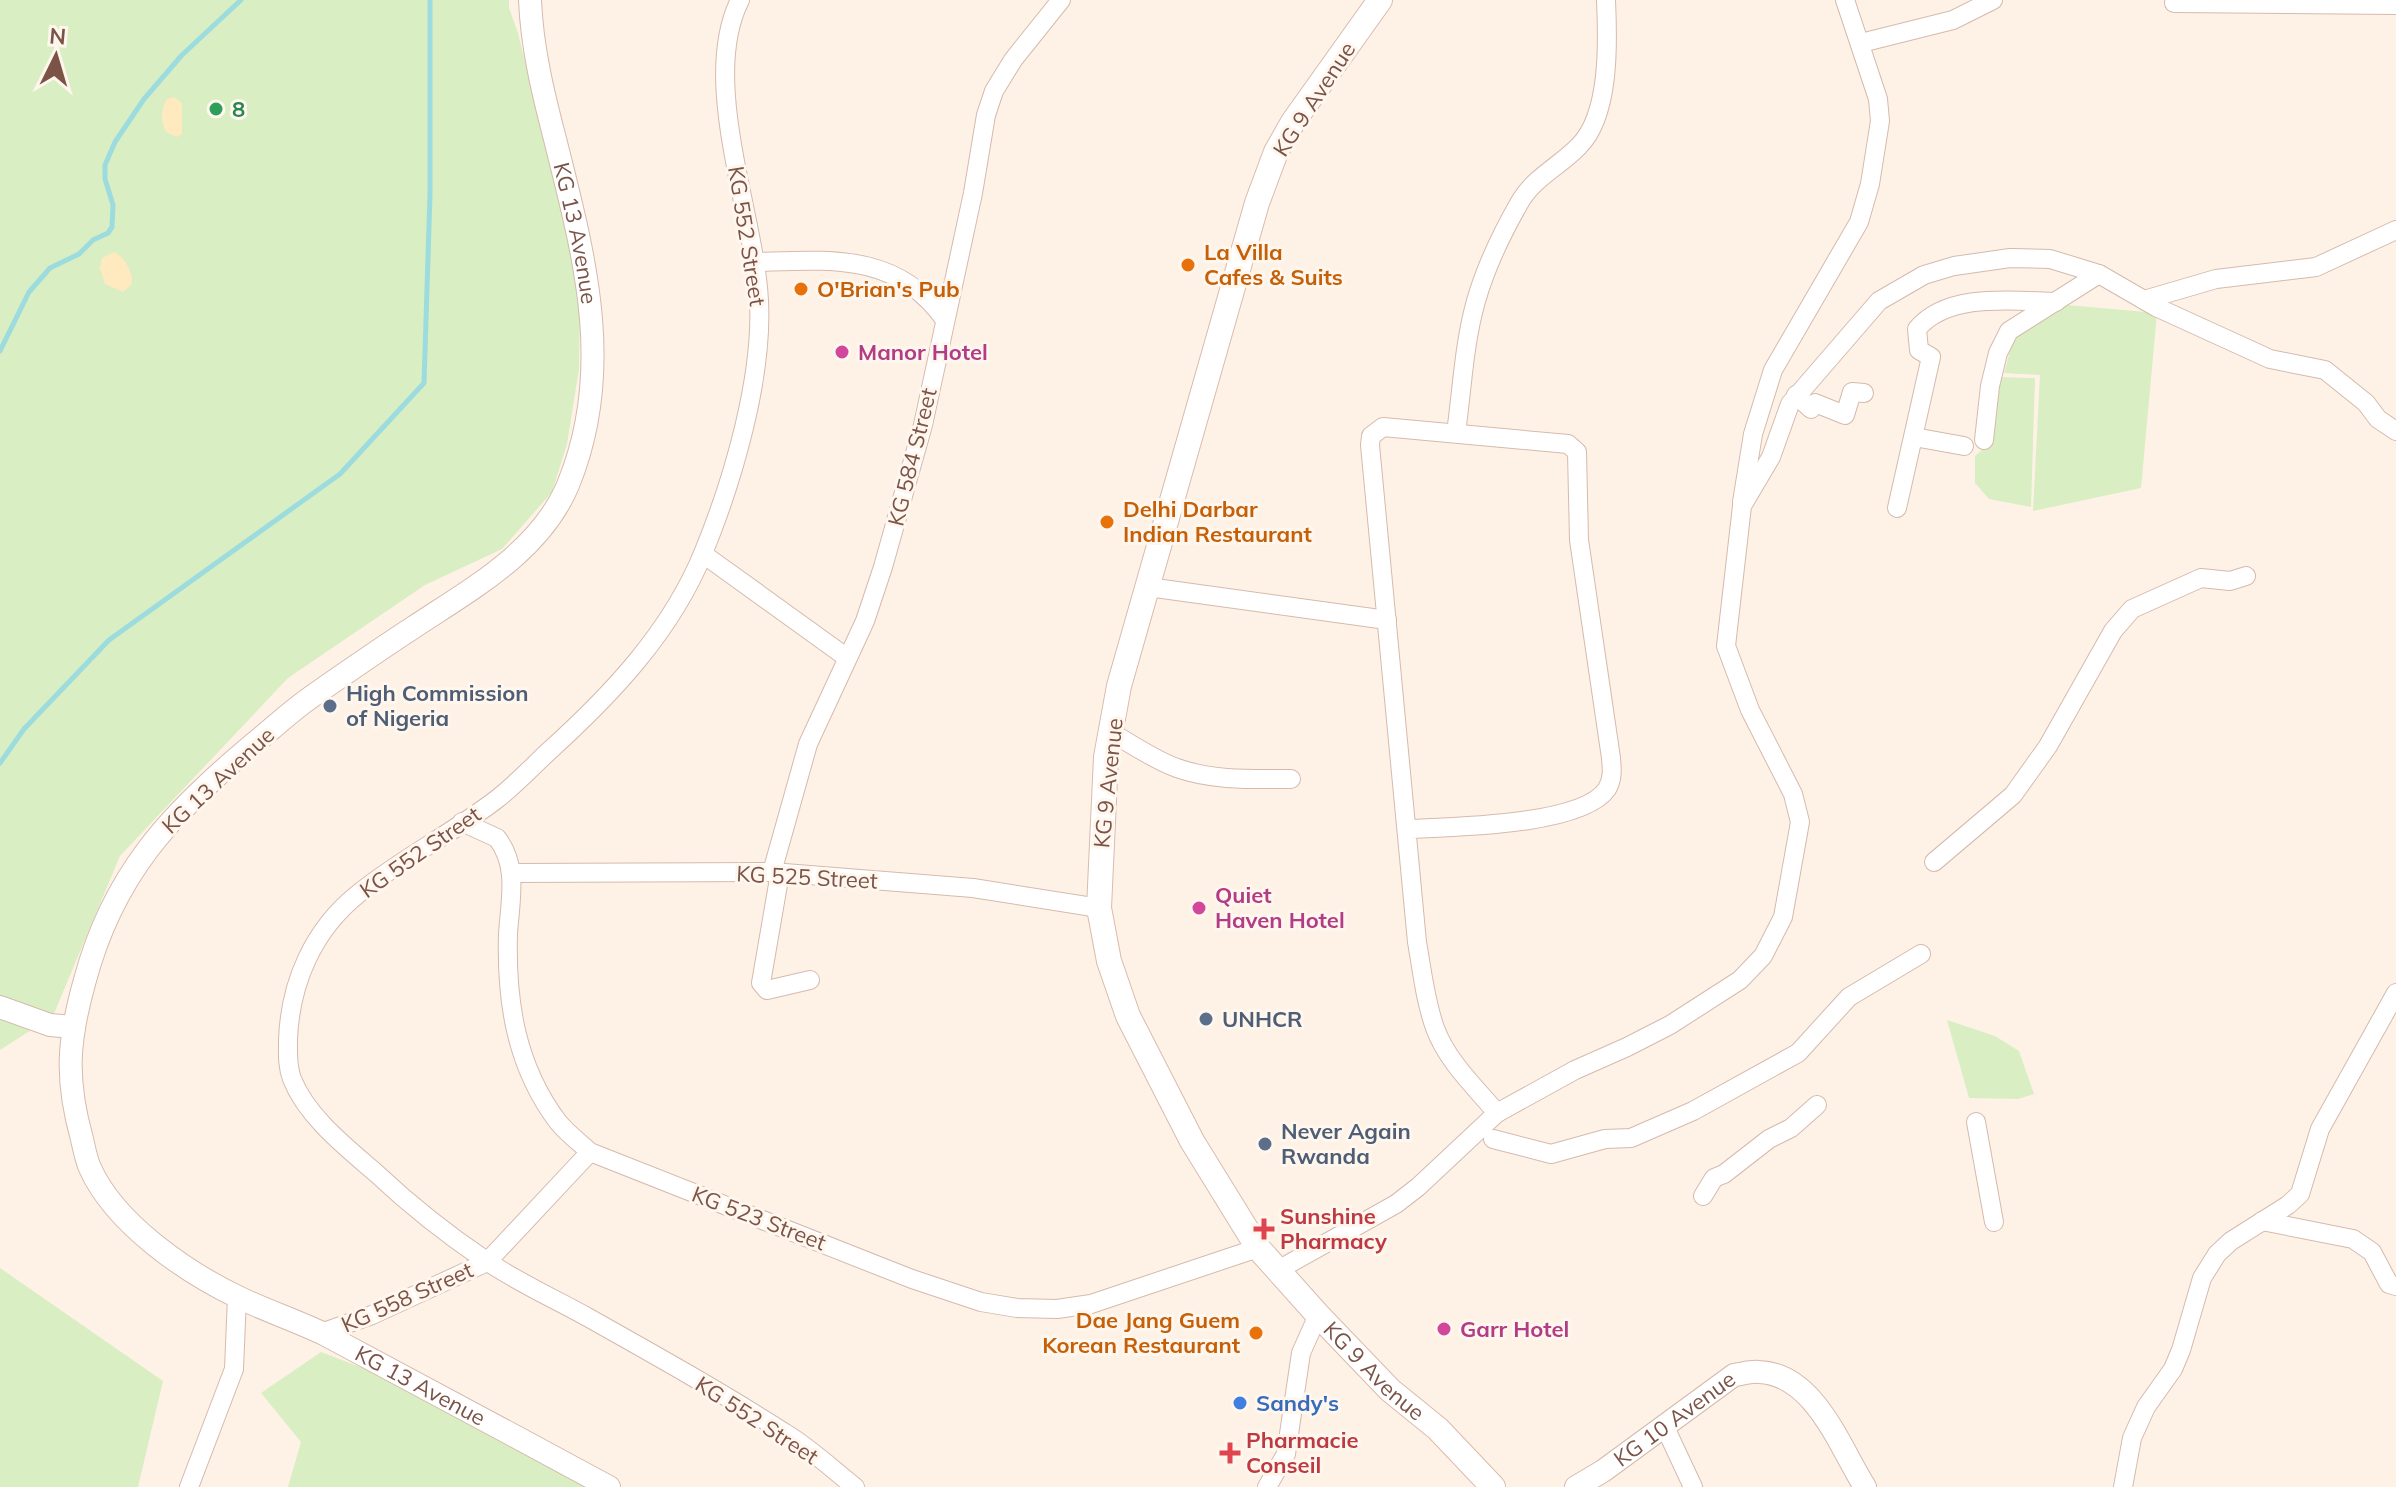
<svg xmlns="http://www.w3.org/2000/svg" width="2396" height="1487" viewBox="0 0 2396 1487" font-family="Mulish,sans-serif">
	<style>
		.green { fill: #d9eec2 }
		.sand { fill: #ffe9bf }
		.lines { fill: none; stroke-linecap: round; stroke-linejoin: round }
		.stream { stroke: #9ddcde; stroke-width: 5 }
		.minor-casing { stroke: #d5baad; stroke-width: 20 }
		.tertiary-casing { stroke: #d5baad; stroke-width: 24 }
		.secondary-casing { stroke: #dabbac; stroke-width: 26 }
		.minor { stroke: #fff; stroke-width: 18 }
		.tertiary { stroke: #fff; stroke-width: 22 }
		.secondary { stroke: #fff; stroke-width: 24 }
		.leisure-dot { fill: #2e9e5b; stroke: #fff6ee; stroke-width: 3 }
		.food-dot { fill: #e8710a; stroke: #fff6ee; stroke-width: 3 }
		.hotel-dot { fill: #d1479c; stroke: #fff6ee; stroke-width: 3 }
		.service-dot { fill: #5c6f8a; stroke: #fff6ee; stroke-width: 3 }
		.health-dot { fill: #e0444e; stroke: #fff6ee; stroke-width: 3 }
		.shop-dot { fill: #3f7fe0; stroke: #fff6ee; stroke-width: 3 }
		.labels { text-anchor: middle; stroke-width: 6; stroke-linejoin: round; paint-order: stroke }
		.street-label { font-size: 22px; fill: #7b5347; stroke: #fff6ee }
		.leisure-label { font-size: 22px; font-weight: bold; fill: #27864d; stroke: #fff6ee; text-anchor: start }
		.food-label { font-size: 22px; font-weight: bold; fill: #c56008; stroke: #fff6ee; text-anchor: start }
		.hotel-label { font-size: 22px; font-weight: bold; fill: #b23c85; stroke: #fff6ee; text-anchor: start }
		.service-label { font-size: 22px; font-weight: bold; fill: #4e5e75; stroke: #fff6ee; text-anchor: start }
		.health-label { font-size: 22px; font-weight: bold; fill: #be3a42; stroke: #fff6ee; text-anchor: start }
		.shop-label { font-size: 22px; font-weight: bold; fill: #366cbe; stroke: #fff6ee; text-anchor: start }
	</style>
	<rect width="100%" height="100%" fill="#fef2e6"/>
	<g class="green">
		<path d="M 0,0 L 509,0 L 509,8 L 518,33 L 568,238 L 580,297 L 579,369 L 567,444 L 552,492 L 502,549 L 425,585 L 288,678 L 120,856 L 53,1016 L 0,1050 Z"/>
		<path d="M 2067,305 L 2157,313 L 2141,488 L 2033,511 L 2040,375 L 2004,373 L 2015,333 Z"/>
		<path d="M 1998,377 L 2035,378 L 2031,507 L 1989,499 L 1975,483 L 1975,456 L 1990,443 Z"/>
		<path d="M 1947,1020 L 1995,1036 L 2019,1051 L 2034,1094 L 2018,1099 L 1969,1098 Z"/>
		<path d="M 0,1268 L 163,1381 L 138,1487 L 0,1487 Z"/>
		<path d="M 321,1352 L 425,1392 L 593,1487 L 288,1487 L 301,1442 L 261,1393 Z"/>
	</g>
	<g class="sand">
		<path d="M 174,97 L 182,103 L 182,134 L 177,137 L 166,132 C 160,121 161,109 167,99 Z"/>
		<path d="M 114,252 C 124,256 135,275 131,285 L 123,292 L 105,284 L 100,268 L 102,258 Z"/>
	</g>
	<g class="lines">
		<g class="stream">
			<path d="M 0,351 L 29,292 L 50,268 L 79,254 L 93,240 L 108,233 L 112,227 L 113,205 L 105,179 L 105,165 L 115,142 L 144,99 L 182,55 L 241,0"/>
			<path d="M 0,763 L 24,729 L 109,640 L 340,474 L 424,383 L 430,195 L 430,0"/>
		</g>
		<defs>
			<g id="minor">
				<path d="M 740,0 C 699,81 755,214 759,301 C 763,378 733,480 704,551 C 672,631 611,695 548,752 C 531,768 515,785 497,799 C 453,833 402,858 358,894 C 313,930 290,983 288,1040 C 288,1053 287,1066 292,1079 C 307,1117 347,1148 377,1174 C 410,1205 448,1235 485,1260 C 517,1282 555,1299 589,1318 C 655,1355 721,1392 785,1433 C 810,1448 832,1469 855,1487"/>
				<path d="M 2174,3 L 2396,5"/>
				<path d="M 1861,43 L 1953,20 L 1993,0"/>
				<path d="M 754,262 C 830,260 897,252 945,320"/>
				<path d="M 2144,300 L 2216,279 L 2316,267 L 2396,230"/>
				<path d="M 1796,395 L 1811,409 L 1815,403 L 1845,415 L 1852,392 L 1864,393"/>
				<path d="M 1456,433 C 1462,390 1464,343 1476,301 C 1486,266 1503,231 1521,200 C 1535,177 1561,165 1579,146 C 1610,115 1608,43 1606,0"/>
				<path d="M 1914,437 L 1964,446"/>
				<path d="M 1984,440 L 1990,386 L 1998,353 L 2009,331 L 2099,274"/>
				<path d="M 1742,502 L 1753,434 L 1773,370 L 1859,222 L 1870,184 L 1880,121 L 1878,99 L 1845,0"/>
				<path d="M 1897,508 L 1931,357 L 1919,350 L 1917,329 C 1948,292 2013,301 2056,302"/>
				<path d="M 703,554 L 846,657"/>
				<path d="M 1148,587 L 1387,620"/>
				<path d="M 1110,732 C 1132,744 1154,760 1177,768 C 1213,781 1254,779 1291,779"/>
				<path d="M 462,822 L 497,838 C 519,866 510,901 508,934 C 506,1002 516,1066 558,1122 C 567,1133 579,1142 590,1152 L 912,1279 L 981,1302 L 1017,1308 L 1057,1309 L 1091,1304 L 1258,1248"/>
				<path d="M 1407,829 C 1450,827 1582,826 1607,789 C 1613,779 1612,769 1611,758 L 1579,540 L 1577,452 L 1568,444 L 1383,427 L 1371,436 L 1370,445 L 1417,942 C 1422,970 1425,1000 1435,1028 C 1447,1061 1475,1087 1497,1113"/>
				<path d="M 1934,862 L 2013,795 L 2048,746 L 2113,631 L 2132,609 L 2201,578 L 2230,581 L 2246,576"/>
				<path d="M 772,872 L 808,744 L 865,621 L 883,567 L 923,425 L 973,193 L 986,115 L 994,91 L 1013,60 L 1061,0"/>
				<path d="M 512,873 L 772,872 L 973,888 L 1099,908"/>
				<path d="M 780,873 L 761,983 L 767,990 L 810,980"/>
				<path d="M 1976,1122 L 1994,1222"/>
				<path d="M 1493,1139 L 1551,1154 L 1605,1139 L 1631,1138 L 1693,1111 L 1798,1053 L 1849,997 L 1921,954"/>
				<path d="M 1703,1196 L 1714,1178 L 1724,1174 L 1769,1139 L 1791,1128 L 1817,1105"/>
				<path d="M 2262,1221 L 2353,1239 L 2372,1252 L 2389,1284 L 2396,1286"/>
				<path d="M 1278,1270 L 1396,1204 L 1418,1187 L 1497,1113 L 1575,1070 L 1627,1047 L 1670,1025 L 1740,980 L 1763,956 L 1783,917 L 1800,822 L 1793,794 L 1750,710 L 1726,646 L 1742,506 L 1771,457 L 1790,404 L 1879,301 L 1924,275 L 1954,266 L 2010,258 L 2050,259 L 2099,274 L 2156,307 L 2270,359 L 2325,370 L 2366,403 L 2378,419 L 2396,431"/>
				<path d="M 321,1333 L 372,1315 L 487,1262 L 590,1152"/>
				<path d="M 1664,1425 L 1693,1487"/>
				<path d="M 189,1487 L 234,1369 L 237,1297"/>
				<path d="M 1267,1487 L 1286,1454 L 1301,1353 L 1318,1315"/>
				<path d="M 2123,1487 L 2132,1438 L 2146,1407 L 2173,1369 L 2181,1350 L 2202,1278 L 2217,1254 L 2231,1241 L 2288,1205 L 2300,1194 L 2320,1129 L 2396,993"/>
			</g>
			<g id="tertiary">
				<path id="s1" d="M 530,0 C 532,48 543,93 555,139 C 584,255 616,369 568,485 C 540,552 471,589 414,627 C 380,649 347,672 314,695 C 292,710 272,729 251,746 C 170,814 113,875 85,980 C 68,1040 65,1078 82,1139 C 84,1148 86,1159 90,1168 C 115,1224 187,1273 240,1298 C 267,1311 297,1321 324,1334 C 419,1384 514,1436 609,1487"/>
				<path d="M 0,1007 L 50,1025 L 74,1027"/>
				<path id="s2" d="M 1576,1487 L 1603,1471 L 1734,1375 C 1742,1374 1751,1371 1759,1372 C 1815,1374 1840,1448 1865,1487"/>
			</g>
			<g id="secondary">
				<path id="s3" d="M 1380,0 L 1293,122 L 1276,152 L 1257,203 L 1119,686 L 1106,757 L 1099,908 L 1109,961 L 1128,1016 L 1192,1141 L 1258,1248 L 1318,1315 L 1390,1390 L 1438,1429 L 1493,1487"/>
			</g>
		</defs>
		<use href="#minor" class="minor-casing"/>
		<use href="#tertiary" class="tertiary-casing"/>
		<use href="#secondary" class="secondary-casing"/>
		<use href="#minor" class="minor"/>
		<use href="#tertiary" class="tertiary"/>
		<use href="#secondary" class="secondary"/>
	</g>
	<circle class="leisure-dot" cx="216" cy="109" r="8"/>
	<g class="food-dot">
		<circle cx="1188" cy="265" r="8"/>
		<circle cx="801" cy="289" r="8"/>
		<circle cx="1107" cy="522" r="8"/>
		<circle cx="1256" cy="1333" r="8"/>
	</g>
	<g class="hotel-dot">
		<circle cx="842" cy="352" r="8"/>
		<circle cx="1199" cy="908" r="8"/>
		<circle cx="1444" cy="1329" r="8"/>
	</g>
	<g class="service-dot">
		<circle cx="330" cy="706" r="8"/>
		<circle cx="1206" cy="1019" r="8"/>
		<circle cx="1265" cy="1144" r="8"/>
	</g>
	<g class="health-dot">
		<path d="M1260 1217h8v8h8v8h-8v8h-8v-8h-8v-8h8z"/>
		<path d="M1226 1441h8v8h8v8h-8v8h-8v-8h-8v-8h8z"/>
	</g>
	<circle class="shop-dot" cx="1240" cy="1403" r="8"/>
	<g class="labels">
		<g class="street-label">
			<text transform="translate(1314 99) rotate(-57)" y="8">KG 9 Avenue</text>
			<text dy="8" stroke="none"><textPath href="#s1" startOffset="238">KG 13 Avenue</textPath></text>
			<text transform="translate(747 236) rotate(81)" y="8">KG 552 Street</text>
			<text transform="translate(912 457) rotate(-76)" y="8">KG 584 Street</text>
			<text transform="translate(218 780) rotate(-43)" y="8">KG 13 Avenue</text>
			<text transform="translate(1108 783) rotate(-84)" y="8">KG 9 Avenue</text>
			<text transform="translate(420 852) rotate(-35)" y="8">KG 552 Street</text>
			<text transform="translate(807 877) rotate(3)" y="8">KG 525 Street</text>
			<text transform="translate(759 1218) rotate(21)" y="8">KG 523 Street</text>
			<text transform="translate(407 1297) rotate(-24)" y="8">KG 558 Street</text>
			<text dy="8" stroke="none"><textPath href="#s3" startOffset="1512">KG 9 Avenue</textPath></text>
			<text dy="8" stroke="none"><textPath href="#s1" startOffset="1796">KG 13 Avenue</textPath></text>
			<text transform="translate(757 1420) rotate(33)" y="8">KG 552 Street</text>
			<text dy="8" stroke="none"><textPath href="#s2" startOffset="120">KG 10 Avenue</textPath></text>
		</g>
		<g class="leisure-label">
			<text x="232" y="117">8</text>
		</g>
		<g class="food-label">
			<text x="1204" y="260">La Villa<tspan x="1204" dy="25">Cafes &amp; Suits</tspan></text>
			<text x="817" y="297">O'Brian's Pub</text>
			<text x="1123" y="517">Delhi Darbar<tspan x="1123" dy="25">Indian Restaurant</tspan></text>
			<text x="1240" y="1328" text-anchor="end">Dae Jang Guem<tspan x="1240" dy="25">Korean Restaurant</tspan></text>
		</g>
		<g class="hotel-label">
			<text x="858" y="360">Manor Hotel</text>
			<text x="1215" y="903">Quiet<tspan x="1215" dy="25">Haven Hotel</tspan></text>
			<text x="1460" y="1337">Garr Hotel</text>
		</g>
		<g class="service-label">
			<text x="346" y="701">High Commission<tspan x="346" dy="25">of Nigeria</tspan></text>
			<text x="1222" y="1027">UNHCR</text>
			<text x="1281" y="1139">Never Again<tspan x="1281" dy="25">Rwanda</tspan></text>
		</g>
		<g class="health-label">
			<text x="1280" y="1224">Sunshine<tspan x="1280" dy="25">Pharmacy</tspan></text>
			<text x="1246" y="1448">Pharmacie<tspan x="1246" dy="25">Conseil</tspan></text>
		</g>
		<g class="shop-label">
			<text x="1256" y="1411">Sandy's</text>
		</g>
	</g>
	<g transform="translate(56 56) rotate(5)" stroke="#fff6ee" stroke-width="6" paint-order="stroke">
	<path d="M0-6L14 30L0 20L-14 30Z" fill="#7b5347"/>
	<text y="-12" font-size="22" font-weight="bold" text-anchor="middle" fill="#7b5347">N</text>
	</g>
</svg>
